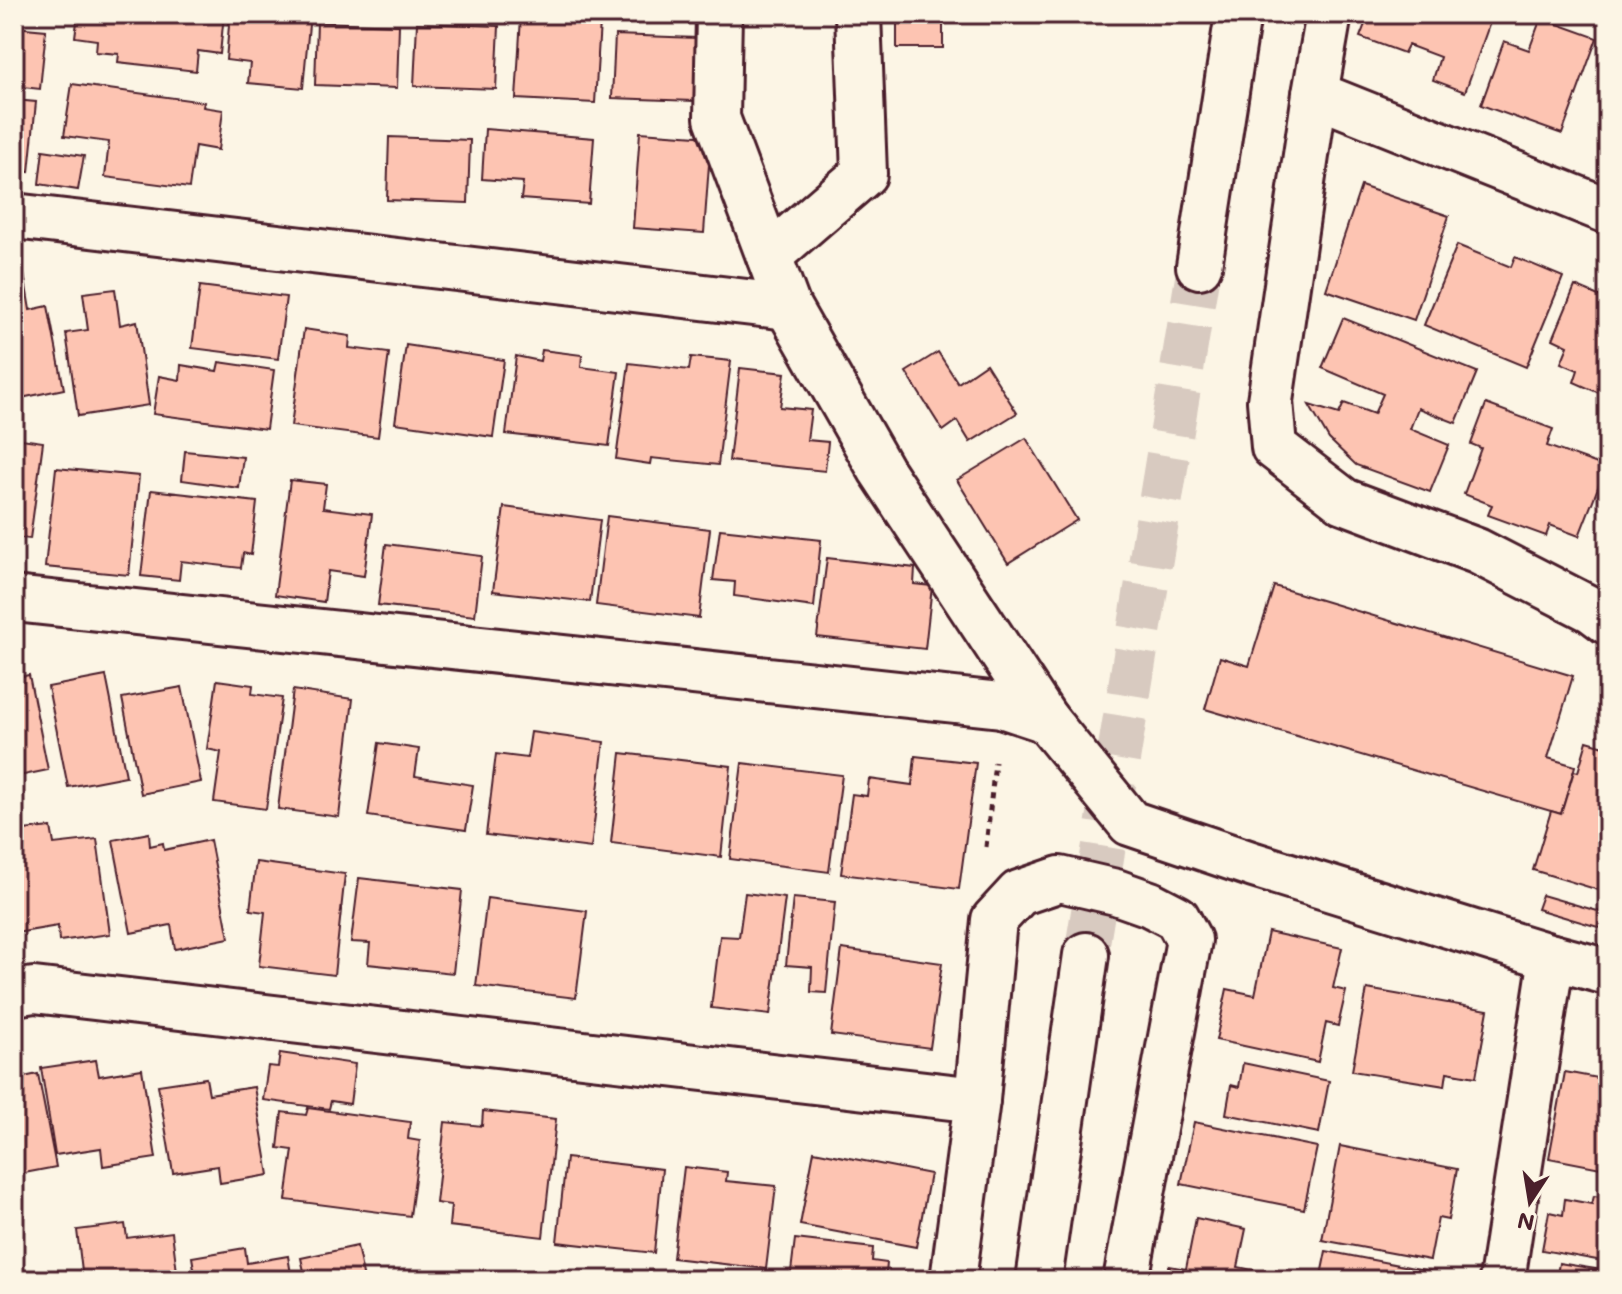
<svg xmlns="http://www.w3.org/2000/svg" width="1622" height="1294" viewBox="0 0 1622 1294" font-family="Mali,sans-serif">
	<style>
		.building { fill: #fdc4b2; stroke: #4a1f2b; stroke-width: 2 }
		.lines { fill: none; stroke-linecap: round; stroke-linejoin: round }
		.minor-tunnel { stroke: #d8cac0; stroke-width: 44; stroke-dasharray: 44 22; stroke-linecap: butt }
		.minor-casing { stroke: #4a1f2b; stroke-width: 50 }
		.path { stroke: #4a1f2b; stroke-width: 5; stroke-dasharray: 6 6; stroke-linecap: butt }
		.minor { stroke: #fcf5e5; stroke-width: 44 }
	</style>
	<rect width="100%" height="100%" fill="#fcf5e5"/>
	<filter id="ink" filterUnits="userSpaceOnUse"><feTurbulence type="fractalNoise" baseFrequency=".0125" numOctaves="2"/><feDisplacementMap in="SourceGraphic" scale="16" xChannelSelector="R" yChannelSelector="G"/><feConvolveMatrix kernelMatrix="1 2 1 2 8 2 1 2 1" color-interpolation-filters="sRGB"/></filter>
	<g filter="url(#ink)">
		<g class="building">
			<path d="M 78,14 L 224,14 L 220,54 L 198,51 L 196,71 L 118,62 L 119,54 L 96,52 L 97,40 L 75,37 Z"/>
			<path d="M 230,14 L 310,14 L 303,88 L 248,83 L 250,63 L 226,60 Z"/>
			<path d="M 897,14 L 1014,14 L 1014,17 L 943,17 L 943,48 L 897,48 Z"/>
			<path d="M 1369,14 L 1493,14 L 1465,92 L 1433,80 L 1440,57 L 1408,45 L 1404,53 L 1360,37 Z"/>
			<path d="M 521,17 L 600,22 L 595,103 L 516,99 Z"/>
			<path d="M 1541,18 L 1597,38 L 1562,134 L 1481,105 L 1504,41 L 1529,50 Z"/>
			<path d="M 317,22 L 399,25 L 397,88 L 315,85 Z"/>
			<path d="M 417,23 L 499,26 L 496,89 L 414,86 Z"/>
			<path d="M 14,27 L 46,30 L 40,89 L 14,86 Z"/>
			<path d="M 615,35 L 697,38 L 694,101 L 612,98 Z"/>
			<path d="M 72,84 L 204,102 L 203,107 L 223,110 L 218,150 L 195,146 L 189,188 L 105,177 L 109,142 L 64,136 Z"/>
			<path d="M 14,100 L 36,102 L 29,172 L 14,170 Z"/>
			<path d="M 485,129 L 594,138 L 589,204 L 521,199 L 523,182 L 482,179 Z"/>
			<path d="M 640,132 L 711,137 L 704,233 L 633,228 Z"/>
			<path d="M 389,137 L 470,140 L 468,203 L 387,200 Z"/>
			<path d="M 43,150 L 84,156 L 78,190 L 39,184 Z"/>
			<path d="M 1361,186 L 1449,216 L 1414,320 L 1326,290 Z"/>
			<path d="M 1457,245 L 1511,267 L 1515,257 L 1563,277 L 1526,367 L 1424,325 Z"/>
			<path d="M 23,268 L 30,310 L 48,306 L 64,389 L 21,398 L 14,367 L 14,270 Z"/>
			<path d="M 200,286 L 286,297 L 278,359 L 192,348 Z"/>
			<path d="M 1575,286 L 1608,300 L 1608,397 L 1574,382 L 1578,370 L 1561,363 L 1568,346 L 1553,339 Z"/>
			<path d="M 115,289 L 120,325 L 137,321 L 149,405 L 78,416 L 66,333 L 88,330 L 83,293 Z"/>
			<path d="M 1343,318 L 1477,372 L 1456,423 L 1418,408 L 1410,429 L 1449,445 L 1430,492 L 1356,465 L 1329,439 L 1309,405 L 1339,414 L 1344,403 L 1374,414 L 1383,394 L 1322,368 Z"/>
			<path d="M 304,329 L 350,336 L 349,348 L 389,353 L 378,437 L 291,426 Z"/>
			<path d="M 406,345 L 504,360 L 493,437 L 395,423 Z"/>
			<path d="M 542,350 L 582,355 L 581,367 L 619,372 L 609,446 L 506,434 L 516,356 L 540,361 Z"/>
			<path d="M 938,352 L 958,383 L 986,364 L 1017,413 L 970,442 L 957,421 L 943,431 L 906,372 Z"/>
			<path d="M 691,357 L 731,361 L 718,465 L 651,458 L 650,464 L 616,459 L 629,363 L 689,370 Z"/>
			<path d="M 219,362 L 274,370 L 266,429 L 153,414 L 159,376 L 180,380 L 181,365 L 217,371 Z"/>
			<path d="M 740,368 L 785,373 L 780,407 L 811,410 L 807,440 L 828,442 L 825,471 L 729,461 Z"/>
			<path d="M 1486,404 L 1553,429 L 1547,446 L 1606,467 L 1579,536 L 1550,525 L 1546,536 L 1488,515 L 1492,505 L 1464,494 L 1481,448 L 1471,444 Z"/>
			<path d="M 14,438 L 43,442 L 30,539 L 14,537 Z"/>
			<path d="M 1026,438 L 1077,520 L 1008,563 L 957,480 Z"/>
			<path d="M 185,451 L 243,457 L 239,488 L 182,480 Z"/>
			<path d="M 56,468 L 139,476 L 129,575 L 45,567 Z"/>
			<path d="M 290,480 L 326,484 L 323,508 L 372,514 L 364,576 L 328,571 L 324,602 L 275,595 Z"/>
			<path d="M 151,490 L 257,502 L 251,555 L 243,553 L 241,568 L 181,561 L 179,580 L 141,576 Z"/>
			<path d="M 504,507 L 600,520 L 590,602 L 493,591 Z"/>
			<path d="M 607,516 L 710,529 L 699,618 L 596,605 Z"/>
			<path d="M 720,529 L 821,540 L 814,607 L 734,596 L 735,582 L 713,580 Z"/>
			<path d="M 386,544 L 482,556 L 475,616 L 378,605 Z"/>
			<path d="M 827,558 L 915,568 L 914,584 L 932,586 L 925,649 L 817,637 Z"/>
			<path d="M 1274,586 L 1573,676 L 1548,758 L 1575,766 L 1561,814 L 1205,709 L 1220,657 L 1249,666 Z"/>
			<path d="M 29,675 L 48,770 L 14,777 L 14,678 Z"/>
			<path d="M 106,676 L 126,776 L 68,787 L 48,687 Z"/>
			<path d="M 217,680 L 253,685 L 252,694 L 282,698 L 266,809 L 214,802 L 221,752 L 207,749 Z"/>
			<path d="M 182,687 L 201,782 L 141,794 L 122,698 Z"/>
			<path d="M 293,690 L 353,699 L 339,817 L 278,809 Z"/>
			<path d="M 531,732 L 604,742 L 591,848 L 486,835 L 496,754 L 527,758 Z"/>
			<path d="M 1587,741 L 1608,747 L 1608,893 L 1533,870 L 1551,811 L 1561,814 L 1574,771 L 1578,772 Z"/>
			<path d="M 379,743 L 419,749 L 415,776 L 473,785 L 466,830 L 368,816 Z"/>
			<path d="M 621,753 L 731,766 L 721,857 L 611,843 Z"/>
			<path d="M 915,756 L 976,763 L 959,889 L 841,874 L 852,794 L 867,796 L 869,779 L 912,785 Z"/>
			<path d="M 742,763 L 842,775 L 829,872 L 730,859 Z"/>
			<path d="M 51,827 L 54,844 L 97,839 L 110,934 L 59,941 L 58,926 L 16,933 L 14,920 L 14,831 Z"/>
			<path d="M 149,833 L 150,846 L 163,843 L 164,850 L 210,840 L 229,938 L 175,949 L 171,925 L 131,933 L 113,840 Z"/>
			<path d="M 256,862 L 345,874 L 334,975 L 259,966 L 265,912 L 250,910 Z"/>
			<path d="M 359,878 L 462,890 L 453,973 L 368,964 L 370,943 L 351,942 Z"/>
			<path d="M 745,893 L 785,898 L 770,1015 L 711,1008 L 720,936 L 739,937 Z"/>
			<path d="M 1542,895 L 1608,914 L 1608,930 L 1537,909 Z"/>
			<path d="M 487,898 L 587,911 L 576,998 L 476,986 Z"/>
			<path d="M 793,898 L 835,902 L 826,993 L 811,992 L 812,967 L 786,965 Z"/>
			<path d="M 1268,932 L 1342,948 L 1333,988 L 1346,991 L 1338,1026 L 1326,1023 L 1318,1062 L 1216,1040 L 1227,989 L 1255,995 Z"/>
			<path d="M 842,949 L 942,963 L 930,1048 L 831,1035 Z"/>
			<path d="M 1367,989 L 1488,1010 L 1476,1077 L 1447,1072 L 1445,1086 L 1352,1071 Z"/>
			<path d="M 280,1053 L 355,1064 L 350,1104 L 331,1101 L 329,1109 L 263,1100 L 268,1066 L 278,1067 Z"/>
			<path d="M 96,1060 L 99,1076 L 142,1069 L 156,1158 L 103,1166 L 101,1148 L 55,1155 L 41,1068 Z"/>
			<path d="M 1243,1063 L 1329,1081 L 1319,1133 L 1226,1114 L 1231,1085 L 1239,1087 Z"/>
			<path d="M 1565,1072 L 1608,1080 L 1608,1175 L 1601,1174 L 1601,1168 L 1549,1158 Z"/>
			<path d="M 38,1074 L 56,1167 L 14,1175 L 14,1079 Z"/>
			<path d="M 206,1078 L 209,1094 L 254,1087 L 269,1175 L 220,1183 L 218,1166 L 173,1173 L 158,1085 Z"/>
			<path d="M 308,1108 L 410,1122 L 408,1139 L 420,1141 L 410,1216 L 286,1200 L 293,1150 L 278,1148 L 282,1112 L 306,1115 Z"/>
			<path d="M 483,1111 L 556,1119 L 543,1237 L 449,1226 L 451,1205 L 436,1203 L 445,1122 L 482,1126 Z"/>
			<path d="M 1194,1122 L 1317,1147 L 1304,1209 L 1181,1184 Z"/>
			<path d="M 1340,1146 L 1457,1169 L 1448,1220 L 1438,1218 L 1430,1260 L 1322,1240 Z"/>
			<path d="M 814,1151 L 930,1174 L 916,1247 L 800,1225 Z"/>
			<path d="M 566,1158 L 662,1169 L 654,1253 L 557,1242 Z"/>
			<path d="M 684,1167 L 727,1172 L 726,1181 L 776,1186 L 766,1269 L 673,1258 Z"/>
			<path d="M 1594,1196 L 1608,1198 L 1608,1262 L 1542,1250 L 1549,1212 L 1563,1215 L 1565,1199 L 1592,1204 Z"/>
			<path d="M 1196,1218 L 1246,1229 L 1238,1267 L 1300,1280 L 1166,1280 L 1169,1266 L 1186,1269 Z"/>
			<path d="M 125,1224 L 127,1238 L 172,1232 L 178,1280 L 83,1280 L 77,1230 Z"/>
			<path d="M 795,1239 L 873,1248 L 872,1261 L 887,1263 L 886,1274 L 896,1276 L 896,1280 L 790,1280 Z"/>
			<path d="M 357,1246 L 364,1280 L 306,1280 L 301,1258 Z"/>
			<path d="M 245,1248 L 247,1263 L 288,1256 L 292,1280 L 196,1280 L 192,1257 Z"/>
			<path d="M 1326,1251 L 1430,1271 L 1428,1280 L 1320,1280 Z"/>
			<path d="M 1559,1263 L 1608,1271 L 1608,1280 L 1556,1280 Z"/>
			<path d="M 558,1273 L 587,1280 L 556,1280 Z"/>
		</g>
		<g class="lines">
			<path class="minor-tunnel" d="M 1086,955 L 1199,266"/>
			<defs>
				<g id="minor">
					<path d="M 719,14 L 717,118 L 788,307 L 881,470 L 1046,720 L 1130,823 L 1254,865 L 1552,957 L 1608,972"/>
					<path d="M 1329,14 L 1315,94 L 1270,401 L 1274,447 L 1344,501 L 1477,551 L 1592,610 L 1608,622"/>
					<path d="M 1315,94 L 1608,211"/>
					<path d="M 14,216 L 788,307"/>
					<path d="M 769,256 L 864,174 L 858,14"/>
					<path d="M 1199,266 L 1238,14"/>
					<path d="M 14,599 L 1001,705 L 1046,720"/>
					<path d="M 14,993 L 34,990 L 977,1100"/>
					<path d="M 953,1280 L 977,1100 L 994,920 L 1019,893 L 1060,879 L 1116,892 L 1150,904 L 1177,918 L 1189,940 L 1126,1280"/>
					<path d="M 1039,1280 L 1086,955"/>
					<path d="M 1502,1280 L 1552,957"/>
				</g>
			</defs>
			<use href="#minor" class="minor-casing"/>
			<path class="path" d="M 986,847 L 995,762"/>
			<use href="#minor" class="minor"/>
		</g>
	</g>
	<rect width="1622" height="1294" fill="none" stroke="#fcf5e5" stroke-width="48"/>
	<rect x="24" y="24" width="1574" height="1246" fill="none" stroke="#4a1f2b" stroke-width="3" filter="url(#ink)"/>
	<g transform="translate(1530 1202) rotate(192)" stroke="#fcf5e5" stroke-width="6" paint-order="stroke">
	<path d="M0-6L14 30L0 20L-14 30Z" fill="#4a1f2b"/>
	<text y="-12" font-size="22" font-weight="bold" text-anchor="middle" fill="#4a1f2b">N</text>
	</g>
</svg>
